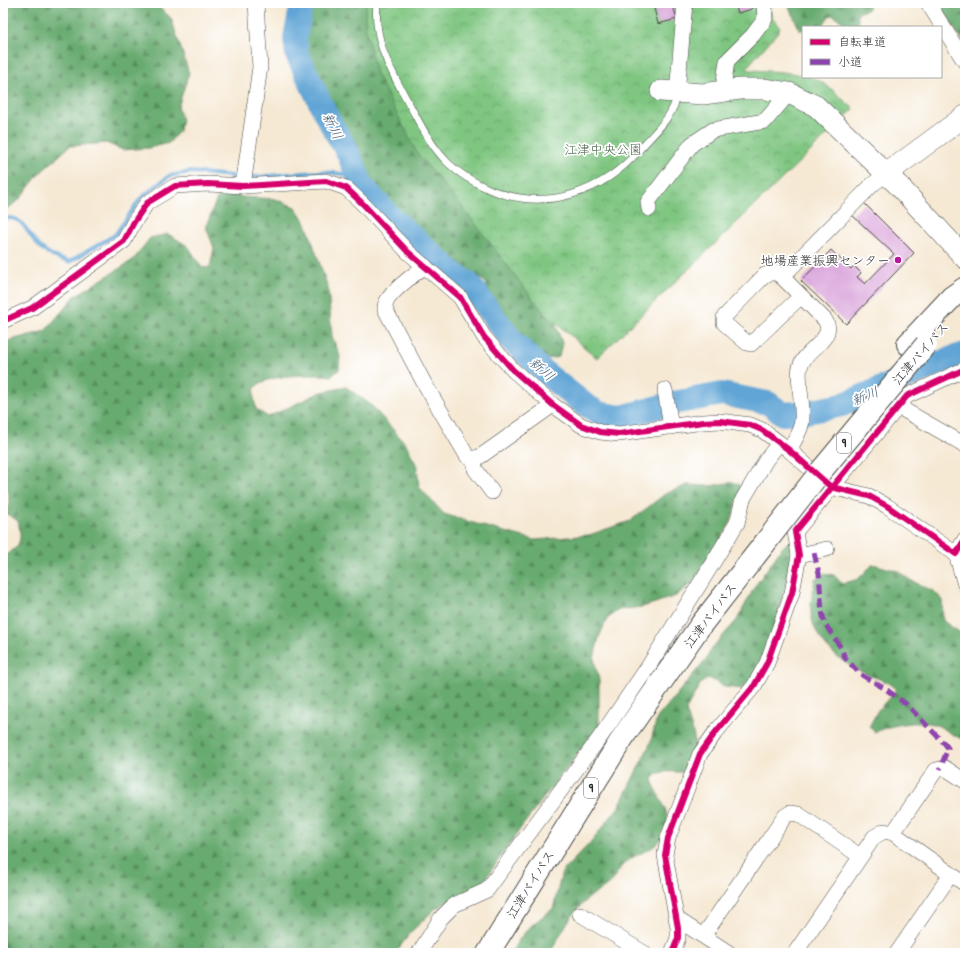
<svg xmlns="http://www.w3.org/2000/svg" width="968" height="956" viewBox="0 0 968 956" font-family="'Patrick Hand','Klee One',sans-serif">
	<style>
		.forest { fill: url(#forest-firs); stroke: #496b4d }
		.park { fill: url(#park-crowns); stroke: #557856 }
		.lines { fill: none; stroke-linecap: round; stroke-linejoin: round }
		.stream { stroke: #61a5d5; stroke-width: 4 }
		.river { stroke: #61a5d5; stroke-width: 24 }
		.building { fill: #d9a3da }
		.lane-casing { stroke: #494844; stroke-width: 8 }
		.street-casing { stroke: #494844; stroke-width: 16 }
		.secondary-casing { stroke: #494844; stroke-width: 22 }
		.highway-casing { stroke: #494844; stroke-width: 24 }
		.lane { stroke: #fff; stroke-width: 7 }
		.street { stroke: #fff; stroke-width: 15 }
		.secondary { stroke: #fff; stroke-width: 21 }
		.highway { stroke: #fff; stroke-width: 22 }
		.highway-bridge-casing { stroke: #494844; stroke-width: 24; stroke-linecap: butt }
		.highway-bridge { stroke: #fff; stroke-width: 22 }
		.quiet { stroke: #8e44ad; stroke-width: 5; stroke-dasharray: 10 5; stroke-linecap: butt }
		.cycleway-casing { stroke: #fff; stroke-width: 8 }
		.cycleway { stroke: #d6006c; stroke-width: 6 }
		.poi-dot { fill: #b5179e; stroke: #fff; stroke-width: 1.5 }
		.labels { text-anchor: middle; stroke-width: 3.5; stroke-linejoin: round; paint-order: stroke }
		.shield { fill: #fff; stroke: #6b6b6b; stroke-width: 1 }
		.shield-label { font-size: 12px; font-weight: bold; fill: #2b2b2b }
		.park-label { font-size: 13px; fill: #486149; stroke: #fff }
		.poi-label { font-size: 13px; fill: #2b2b2b; stroke: #fff; text-anchor: end }
		.street-label { font-size: 13px; fill: #2b2b2b; stroke: #fff }
		.water-label { font-size: 14px; font-style: italic; fill: #415c6f; stroke: #fff }
	</style>
	<defs>
		<pattern id="forest-firs" width="22" height="20" patternUnits="userSpaceOnUse"><rect width="22" height="20" fill="#67ab6f"/><path d="M5 1l3.5 6h-7zM16 11l3.5 6h-7z" fill="#558b5b"/></pattern>
		<pattern id="park-crowns" width="20" height="18" patternUnits="userSpaceOnUse"><rect width="20" height="18" fill="#7fc681"/><path d="M2 6a3 3 0 1 1 6 0M12 15a3 3 0 1 1 6 0" fill="none" stroke="#68a16a"/></pattern>
	</defs>
	<rect width="100%" height="100%" fill="#fff"/>
	<filter id="ink" filterUnits="userSpaceOnUse"><feTurbulence type="fractalNoise" baseFrequency=".025" numOctaves="2"/><feDisplacementMap in="SourceGraphic" scale="8" xChannelSelector="R" yChannelSelector="G"/><feConvolveMatrix kernelMatrix="1 2 1 2 8 2 1 2 1" color-interpolation-filters="sRGB"/></filter>
	<filter id="wash" filterUnits="userSpaceOnUse"><feTurbulence type="fractalNoise" baseFrequency=".012" numOctaves="4" result="noise"/><feDisplacementMap in="SourceGraphic" scale="16" xChannelSelector="R" yChannelSelector="G"/><feGaussianBlur stdDeviation="0.9" result="paint"/><feColorMatrix in="noise" values="0 0 0 0 0 0 0 0 0 0 0 0 0 0 0 0 0 1.4 0 .05"/><feComposite in="paint" operator="in"/></filter>
	<g filter="url(#wash)">
		<rect width="100%" height="100%" fill="#f6e9d4"/>
		<g class="forest">
			<path d="M 3,3 L 154,3 L 171,18 L 189,73 L 178,107 L 182,120 L 179,131 L 169,143 L 149,148 L 123,150 L 106,143 L 70,146 L 39,174 L 19,200 L 3,212 Z"/>
			<path d="M 307,3 L 373,3 L 551,311 L 562,343 L 559,357 L 542,360 L 524,348 L 509,329 L 494,305 L 485,282 L 403,219 L 373,191 L 305,59 L 301,37 Z"/>
			<path d="M 787,3 L 867,3 L 869,6 L 868,9 L 858,13 L 857,16 L 860,27 L 845,27 L 844,23 L 833,15 L 829,16 L 822,27 L 803,27 L 803,30 L 800,30 Z"/>
			<path d="M 938,3 L 965,3 L 965,45 Z"/>
			<path d="M 231,191 L 242,197 L 275,199 L 295,207 L 306,223 L 328,288 L 332,336 L 340,356 L 339,370 L 331,376 C 316,374 263,374 255,388 C 252,395 255,402 256,409 L 268,417 L 321,392 L 346,387 L 371,405 L 406,444 L 417,466 L 419,487 L 444,514 L 490,528 L 535,540 L 589,535 L 630,521 L 665,494 L 687,485 L 709,486 L 733,482 L 740,485 L 739,495 L 730,524 L 694,581 L 676,596 L 643,607 L 618,610 L 607,619 L 599,637 L 594,659 L 599,680 L 599,726 L 520,829 L 484,881 L 435,909 L 412,931 L 395,953 L 3,953 L 3,556 C 22,547 22,539 18,521 L 7,514 C 11,494 8,491 3,472 L 3,342 L 45,331 L 75,296 L 133,260 L 150,238 L 168,234 L 188,246 L 202,268 L 210,267 L 214,248 L 206,227 L 217,198 Z"/>
			<path d="M 788,542 L 791,542 L 794,569 L 784,590 L 775,628 L 762,666 L 742,689 L 725,687 L 709,678 L 701,683 L 686,710 C 694,736 701,747 685,772 C 673,773 660,768 652,779 C 656,795 670,809 667,825 C 663,850 641,850 626,862 C 618,869 614,880 607,886 C 601,891 594,893 589,898 C 571,912 561,934 550,953 L 511,953 C 520,934 535,921 553,909 L 562,872 L 589,844 L 618,808 L 650,744 L 657,718 L 706,659 L 712,648 L 737,620 L 755,586 L 782,548 Z"/>
			<path d="M 873,564 L 898,571 L 910,580 L 935,592 L 942,600 L 943,621 L 965,636 L 965,740 C 954,737 945,728 934,724 C 919,720 889,725 875,732 L 869,727 L 878,710 L 896,690 C 888,680 875,678 864,673 C 839,662 814,641 811,613 C 810,603 813,590 815,579 L 825,573 L 834,575 L 842,584 L 858,579 Z"/>
		</g>
		<path class="park" d="M 366,3 L 769,3 L 772,18 L 780,27 L 777,33 L 747,67 L 749,70 C 771,71 807,72 823,83 C 834,90 844,101 854,109 L 597,358 L 544,313 L 460,204 L 417,153 L 376,73 L 365,25 Z"/>
		<g class="lines">
			<g class="stream">
				<path d="M 248,177 C 279,177 321,167 351,176 C 355,177 359,183 362,186"/>
				<path d="M 3,219 C 24,213 27,236 41,248 C 49,255 59,259 69,262 L 115,235 L 141,198 L 169,176 L 191,172 L 241,177"/>
			</g>
			<path class="river" d="M 302,3 L 295,38 L 297,54 L 327,117 L 348,153 L 362,186 L 390,217 L 453,273 L 468,283 L 512,341 L 545,373 L 584,404 L 599,413 L 621,417 L 673,403 L 722,394 L 768,403 L 783,414 L 807,412 L 842,405 L 949,359 L 965,354"/>
		</g>
		<g id="blocks">
			<g class="building">
				<path d="M 655,3 L 672,3 L 677,19 L 658,24 L 653,4 Z"/>
				<path d="M 743,3 L 751,3 L 752,9 L 738,13 L 735,5 Z"/>
				<path d="M 864,203 L 914,253 L 846,324 L 801,281 L 831,250 L 851,269 L 854,266 L 861,273 L 857,277 L 865,284 L 894,254 L 852,215 Z"/>
			</g>
		</g>
	</g>
	<g filter="url(#ink)">
		<use href="#blocks" fill-opacity="0" stroke="#494844" stroke-width="1"/>
		<g class="lines">
			<defs>
				<path id="lane" d="M 377,3 C 373,40 390,69 407,100 C 419,122 429,144 448,163 C 460,175 475,183 491,190 C 546,212 603,193 640,149 C 654,133 674,116 677,95"/>
				<g id="street">
					<path d="M 928,3 L 965,62"/>
					<path d="M 726,90 L 724,81 L 727,61 L 753,35 L 765,19 L 764,3"/>
					<path d="M 677,93 L 685,3"/>
					<path d="M 243,186 L 260,67 L 256,3"/>
					<path d="M 649,209 L 648,202 L 692,144 L 713,130 L 765,121 L 789,93"/>
					<path d="M 425,266 C 415,274 383,296 385,309 L 423,381 L 467,456 L 472,459 L 481,456 L 553,405"/>
					<path d="M 782,277 L 873,184 L 886,174"/>
					<path d="M 3,321 L 32,308 L 124,241 L 134,222 L 147,203 L 175,186 L 208,184 L 243,186 L 326,181 L 346,188 L 363,204 L 408,252 L 460,297 L 484,337 L 513,370 L 553,405 L 581,425 L 600,432 L 619,434 L 703,422 L 720,421 L 750,425 L 762,430 L 789,450 L 831,487 L 869,496 L 887,506 L 956,554 L 965,539"/>
					<path d="M 665,390 L 671,427"/>
					<path d="M 897,406 L 965,445"/>
					<path d="M 789,450 C 806,422 803,420 800,389 C 800,382 798,374 800,367 C 804,350 837,339 825,320 L 782,277 L 775,272 L 765,275 L 724,317 L 724,323 L 747,343 L 751,344 L 801,296"/>
					<path d="M 475,458 L 475,469 L 492,492"/>
					<path d="M 956,554 L 965,585"/>
					<path d="M 799,555 L 827,549"/>
					<path d="M 893,833 L 936,770 L 945,768 L 965,781"/>
					<path d="M 580,914 L 644,953"/>
					<path d="M 677,919 L 729,953"/>
					<path d="M 704,935 L 785,816 L 790,813 L 798,814 L 860,856"/>
					<path d="M 419,953 L 441,918 L 454,905 L 487,890 L 601,736 L 648,667 L 706,574 L 737,523 L 743,499 L 766,460 L 779,443"/>
					<path d="M 672,953 L 678,938 L 678,928 L 665,855 L 668,838 L 700,754 L 715,733 L 754,686 L 767,663 L 792,593 L 799,555 L 795,532 L 907,396 L 965,369"/>
					<path d="M 795,953 L 874,837 L 884,831 L 893,833 L 965,884"/>
					<path d="M 897,953 L 951,874"/>
				</g>
				<g id="secondary">
					<path d="M 661,91 L 703,94 L 740,89 L 765,89 L 789,93 L 816,106 L 899,186 L 965,258"/>
					<path d="M 886,174 L 965,116"/>
				</g>
				<g id="highway">
					<path d="M 908,344 L 952,297 L 965,288"/>
					<path d="M 488,953 L 625,734 L 700,626 L 765,543"/>
				</g>
			</defs>
			<use href="#lane" class="lane-casing"/>
			<use href="#street" class="street-casing"/>
			<use href="#secondary" class="secondary-casing"/>
			<use href="#highway" class="highway-casing"/>
			<use href="#lane" class="lane"/>
			<use href="#street" class="street"/>
			<use href="#secondary" class="secondary"/>
			<use href="#highway" class="highway"/>
			<defs>
				<path id="highway-bridge" d="M 765,543 L 821,471 L 926,345"/>
			</defs>
			<use href="#highway-bridge" class="highway-bridge-casing"/>
			<use href="#highway-bridge" class="highway-bridge"/>
			<path class="quiet" d="M 814,553 L 819,573 L 822,612 L 825,624 L 841,648 L 845,658 L 860,674 L 887,690 L 906,704 L 945,744 L 948,748 L 940,769"/>
			<defs>
				<g id="cycleway">
					<path d="M 3,321 L 32,308 L 124,241 L 134,222 L 147,203 L 175,186 L 208,184 L 243,186 L 326,181 L 346,188 L 363,204 L 408,252 L 460,297 L 484,337 L 513,370 L 553,405 L 581,425 L 600,432 L 619,434 L 703,422 L 720,421 L 750,425 L 762,430 L 789,450 L 831,487 L 869,496 L 887,506 L 956,554 L 965,539"/>
					<path d="M 672,953 L 678,938 L 678,928 L 665,855 L 668,838 L 700,754 L 715,733 L 754,686 L 767,663 L 792,593 L 799,555 L 795,532 L 907,396 L 965,369"/>
				</g>
			</defs>
			<use href="#cycleway" class="cycleway-casing"/>
			<use href="#cycleway" class="cycleway"/>
		</g>
	</g>
	<circle class="poi-dot" cx="898" cy="260" r="4"/>
	<g class="labels">
		<g class="shield">
			<rect x="837" y="433" width="14" height="20" rx="3"/>
			<rect x="584" y="778" width="14" height="20" rx="3"/>
		</g>
		<g class="shield-label">
			<text x="844" y="447">9</text>
			<text x="591" y="792">9</text>
		</g>
		<g class="park-label">
			<text x="603" y="154">江津中央公園</text>
		</g>
		<g class="poi-label">
			<text x="890" y="265">地場産業振興センター</text>
		</g>
		<g class="street-label">
			<text transform="translate(920 353) rotate(-49)" y="5">江津バイパス</text>
			<text transform="translate(710 615) rotate(-53)" y="5">江津バイパス</text>
			<text transform="translate(530 884) rotate(-58)" y="5">江津バイパス</text>
		</g>
		<g class="water-label">
			<text transform="translate(333 126) rotate(64)" y="5">新川</text>
			<text transform="translate(542 369) rotate(41)" y="5">新川</text>
			<text transform="translate(865 396) rotate(-23)" y="5">新川</text>
		</g>
	</g>
	<rect width="968" height="956" fill="none" stroke="#fff" stroke-width="16"/>
	<rect x="802" y="26" width="140" height="52" fill="#ffffff" stroke="#aaaaaa"/>
	<rect x="810" y="39" width="20" height="6" fill="#d6006c" stroke="#aaaaaa"/>
	<text x="838" y="46" font-size="12" fill="#2b2b2b">自転車道</text>
	<rect x="810" y="59" width="20" height="6" fill="#8e44ad" stroke="#aaaaaa"/>
	<text x="838" y="66" font-size="12" fill="#2b2b2b">小道</text>
</svg>
